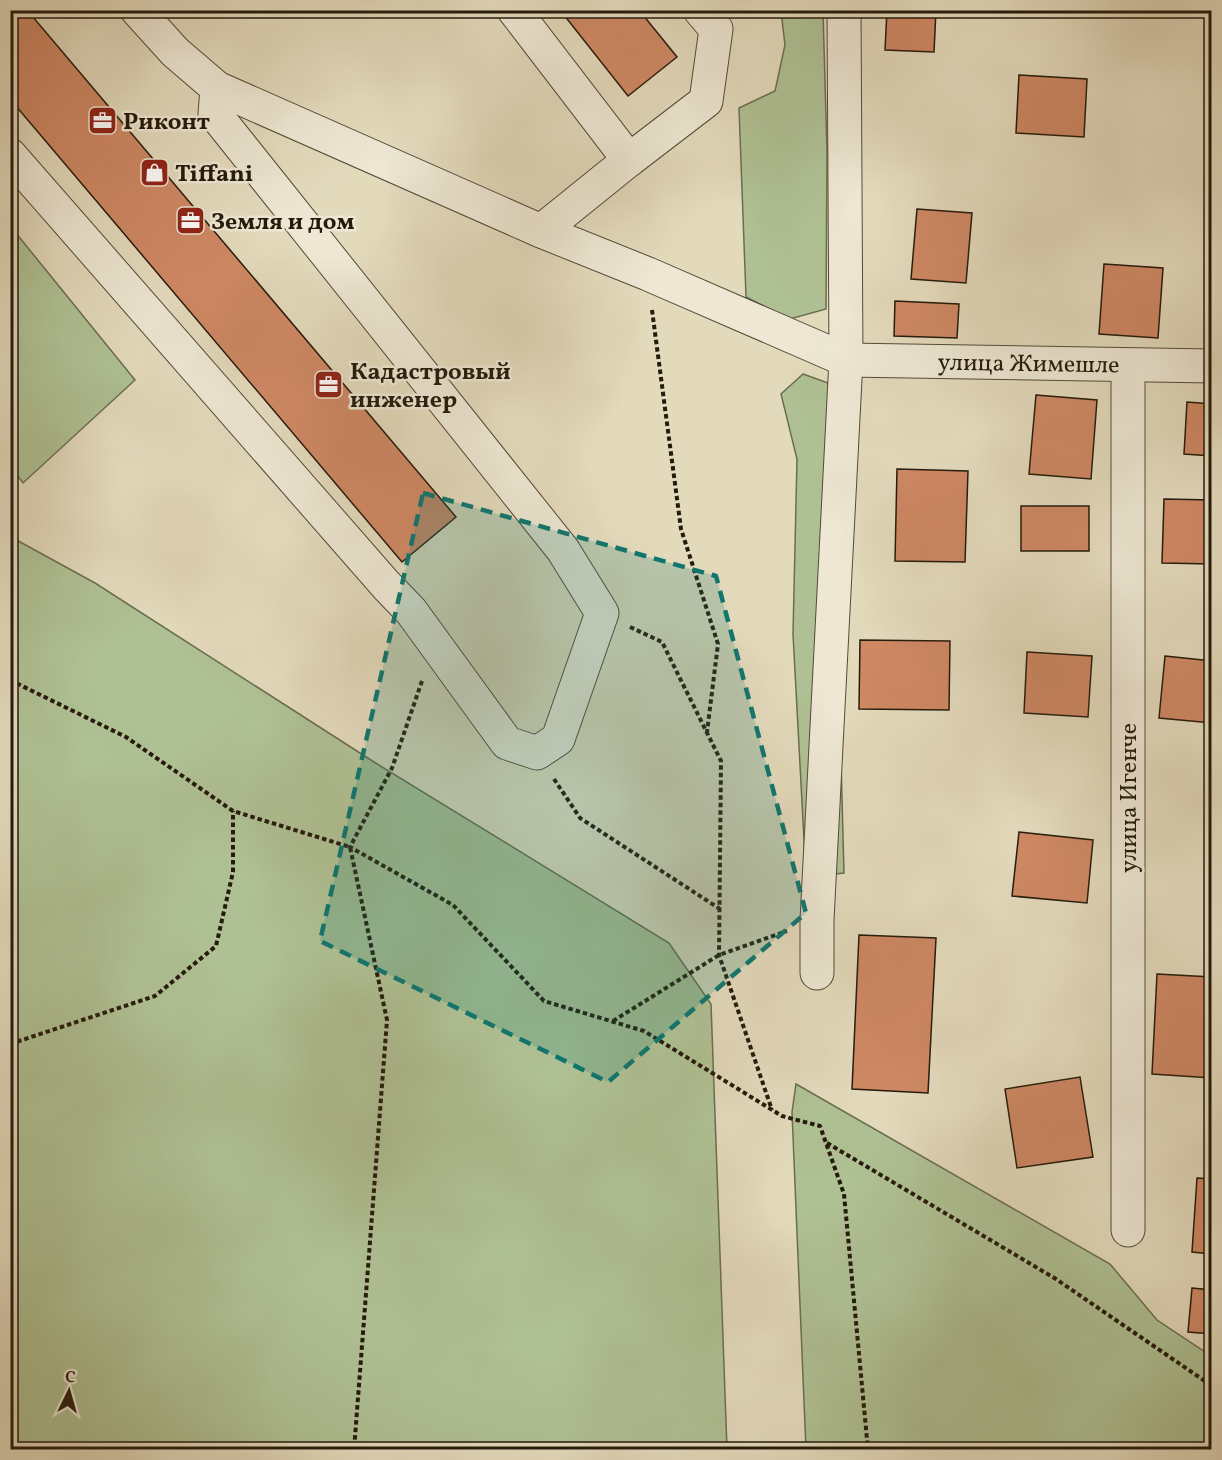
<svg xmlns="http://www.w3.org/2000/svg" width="1222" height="1460" viewBox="0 0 1222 1460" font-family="Vollkorn,serif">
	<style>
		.green { fill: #afc194; stroke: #6a6e50; stroke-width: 1.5 }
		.building { fill: #ce8864; stroke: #251a0c; stroke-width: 1.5 }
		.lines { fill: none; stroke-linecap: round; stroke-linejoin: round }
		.minor-casing { stroke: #544a38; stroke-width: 35 }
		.path { stroke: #251a0c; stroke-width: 4; stroke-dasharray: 4.5 3; stroke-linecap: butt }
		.minor { stroke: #ede7d3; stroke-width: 33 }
		.marked { fill: #0f766e; fill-opacity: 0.2; stroke: #0f766e; stroke-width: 4.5; stroke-dasharray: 12 8; stroke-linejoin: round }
		.labels { text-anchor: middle; stroke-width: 5; stroke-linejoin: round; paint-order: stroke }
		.poi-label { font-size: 24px; font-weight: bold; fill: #251a0c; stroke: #ede7d3; text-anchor: start }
		.street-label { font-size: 24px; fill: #251a0c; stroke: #ede7d3 }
	</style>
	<rect width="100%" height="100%" fill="#e3dabc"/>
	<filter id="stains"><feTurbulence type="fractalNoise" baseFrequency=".00333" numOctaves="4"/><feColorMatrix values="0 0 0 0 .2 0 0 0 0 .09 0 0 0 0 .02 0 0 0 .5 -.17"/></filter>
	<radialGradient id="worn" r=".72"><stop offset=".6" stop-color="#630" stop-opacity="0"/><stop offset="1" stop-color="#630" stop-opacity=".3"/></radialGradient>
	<g class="green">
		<path d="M 781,11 L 823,11 L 827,152 L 826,309 L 790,319 L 746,297 L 739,108 L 775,91 L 785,45 Z"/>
		<path d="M 11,227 L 135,380 L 23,483 L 11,467 Z"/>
		<path d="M 803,374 L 831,384 L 844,873 L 806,877 L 793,634 L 797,459 L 781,394 Z"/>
		<path d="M 11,537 L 95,583 L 374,762 L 669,943 L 711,1004 L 727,1449 L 11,1449 Z"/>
		<path d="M 796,1084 L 1110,1264 L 1157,1320 L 1211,1356 L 1211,1449 L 806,1449 L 792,1112 Z"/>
	</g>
	<g class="building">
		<path d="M 10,10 L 27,10 L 456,517 L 402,562 L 10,99 Z"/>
		<path d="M 560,10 L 639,10 L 677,57 L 628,96 Z"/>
		<path d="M 887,10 L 936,10 L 934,52 L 885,50 Z"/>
		<path d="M 1206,24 L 1212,24 L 1212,76 L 1205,76 Z"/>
		<path d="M 1019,75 L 1087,79 L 1084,137 L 1016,133 Z"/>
		<path d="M 917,209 L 972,213 L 966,283 L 911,279 Z"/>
		<path d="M 1104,264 L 1163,268 L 1158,338 L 1099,334 Z"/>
		<path d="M 895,301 L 959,304 L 957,338 L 894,336 Z"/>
		<path d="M 1036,395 L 1097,400 L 1091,479 L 1029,474 Z"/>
		<path d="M 1187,402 L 1212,404 L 1212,456 L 1184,454 Z"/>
		<path d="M 897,469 L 968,471 L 965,562 L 895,561 Z"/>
		<path d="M 1164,499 L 1212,500 L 1212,564 L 1162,563 Z"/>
		<rect x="1021" y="506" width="68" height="45"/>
		<path d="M 860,640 L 950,641 L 949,710 L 859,709 Z"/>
		<path d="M 1027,652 L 1092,656 L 1088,717 L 1024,713 Z"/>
		<path d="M 1165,656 L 1212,661 L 1212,723 L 1159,718 Z"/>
		<path d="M 1019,832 L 1093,840 L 1087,903 L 1012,896 Z"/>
		<path d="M 859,935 L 936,938 L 928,1093 L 852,1089 Z"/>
		<path d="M 1157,974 L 1212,977 L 1212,1078 L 1152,1074 Z"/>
		<path d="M 1080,1077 L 1093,1157 L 1017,1168 L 1005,1089 Z"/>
		<path d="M 1197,1178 L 1212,1179 L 1212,1254 L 1192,1252 Z"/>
		<path d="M 1192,1288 L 1212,1290 L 1212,1334 L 1188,1332 Z"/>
	</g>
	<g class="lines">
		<defs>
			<g id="minor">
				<path id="s1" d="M 137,10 L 175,52 L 217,88 L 541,231 L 648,274 L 846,360 L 1212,366"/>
				<path d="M 514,10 L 629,160 L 706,101 L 716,29 L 700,10"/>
				<path d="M 10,155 L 386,585 L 411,611 L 507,743 L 537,753 L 558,739 L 602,613 L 563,550 L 215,114 L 217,88"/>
				<path d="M 541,231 L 629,160"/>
				<path d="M 1128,366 L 1128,1230"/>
				<path d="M 817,973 L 817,920 L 846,360 L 844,10"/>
			</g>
		</defs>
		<use href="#minor" class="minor-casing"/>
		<g class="path">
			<path d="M 652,310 L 681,529 L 718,644 L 707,732"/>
			<path d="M 630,627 L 662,642 L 721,761 L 719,955 L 772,1110"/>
			<path d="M 10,680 L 126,737 L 233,811 L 350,847 L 387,1020 L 354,1450"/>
			<path d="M 422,681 L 392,768 L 350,847 L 453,905 L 544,1001 L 644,1031 L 782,1116 L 820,1126 L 844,1194 L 868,1450"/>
			<path d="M 554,779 L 580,818 L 720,909"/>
			<path d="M 613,1021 L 719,955 L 787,931"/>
			<path d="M 10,1044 L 155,996 L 216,946 L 233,872 L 233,811"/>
			<path d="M 827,1143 L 1056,1279 L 1212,1386"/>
		</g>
		<use href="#minor" class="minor"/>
	</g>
	<path class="marked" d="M 423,493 L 716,576 L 806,913 L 608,1082 L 320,941 Z"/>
	<defs>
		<symbol id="office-square" viewBox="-11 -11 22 22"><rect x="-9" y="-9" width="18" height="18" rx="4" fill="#8f2418" stroke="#ede7d3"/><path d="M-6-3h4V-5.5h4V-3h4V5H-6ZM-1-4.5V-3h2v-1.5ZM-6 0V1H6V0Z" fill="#fff"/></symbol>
		<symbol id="shop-square" viewBox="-11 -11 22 22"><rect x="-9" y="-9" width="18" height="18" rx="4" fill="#8f2418" stroke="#ede7d3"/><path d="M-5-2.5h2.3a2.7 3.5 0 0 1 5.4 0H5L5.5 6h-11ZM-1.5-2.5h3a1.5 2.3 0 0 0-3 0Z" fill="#fff"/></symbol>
	</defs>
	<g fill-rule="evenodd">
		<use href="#office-square" x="86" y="104" width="33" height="33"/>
		<use href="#shop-square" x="138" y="156" width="33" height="33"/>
		<use href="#office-square" x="174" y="204" width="33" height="33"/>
		<use href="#office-square" x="312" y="368" width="33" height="33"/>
	</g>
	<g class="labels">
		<g class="poi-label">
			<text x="123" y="129">Риконт</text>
			<text x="175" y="181">Tiffani</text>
			<text x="211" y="229">Земля и дом</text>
			<text x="350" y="379">Кадастровый<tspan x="350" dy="28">инженер</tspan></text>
		</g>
		<g class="street-label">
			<text dy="8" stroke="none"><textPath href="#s1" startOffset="980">улица Жимешле</textPath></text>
			<text transform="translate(1128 798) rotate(-90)" y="8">улица Игенче</text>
		</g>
	</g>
	<rect width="1222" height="1460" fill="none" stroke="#e3dabc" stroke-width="36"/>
	<rect x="12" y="12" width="1198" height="1436" fill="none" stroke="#251a0c" stroke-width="3"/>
	<rect x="18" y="18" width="1186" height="1424" fill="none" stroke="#251a0c" stroke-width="1.5"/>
	<g transform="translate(69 1391) rotate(5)" stroke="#ede7d3" stroke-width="4.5" paint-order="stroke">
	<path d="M0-4.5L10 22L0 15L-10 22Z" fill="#251a0c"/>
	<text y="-9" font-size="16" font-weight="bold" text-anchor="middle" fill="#251a0c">С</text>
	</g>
	<rect width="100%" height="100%" filter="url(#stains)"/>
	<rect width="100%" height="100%" fill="url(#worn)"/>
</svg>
